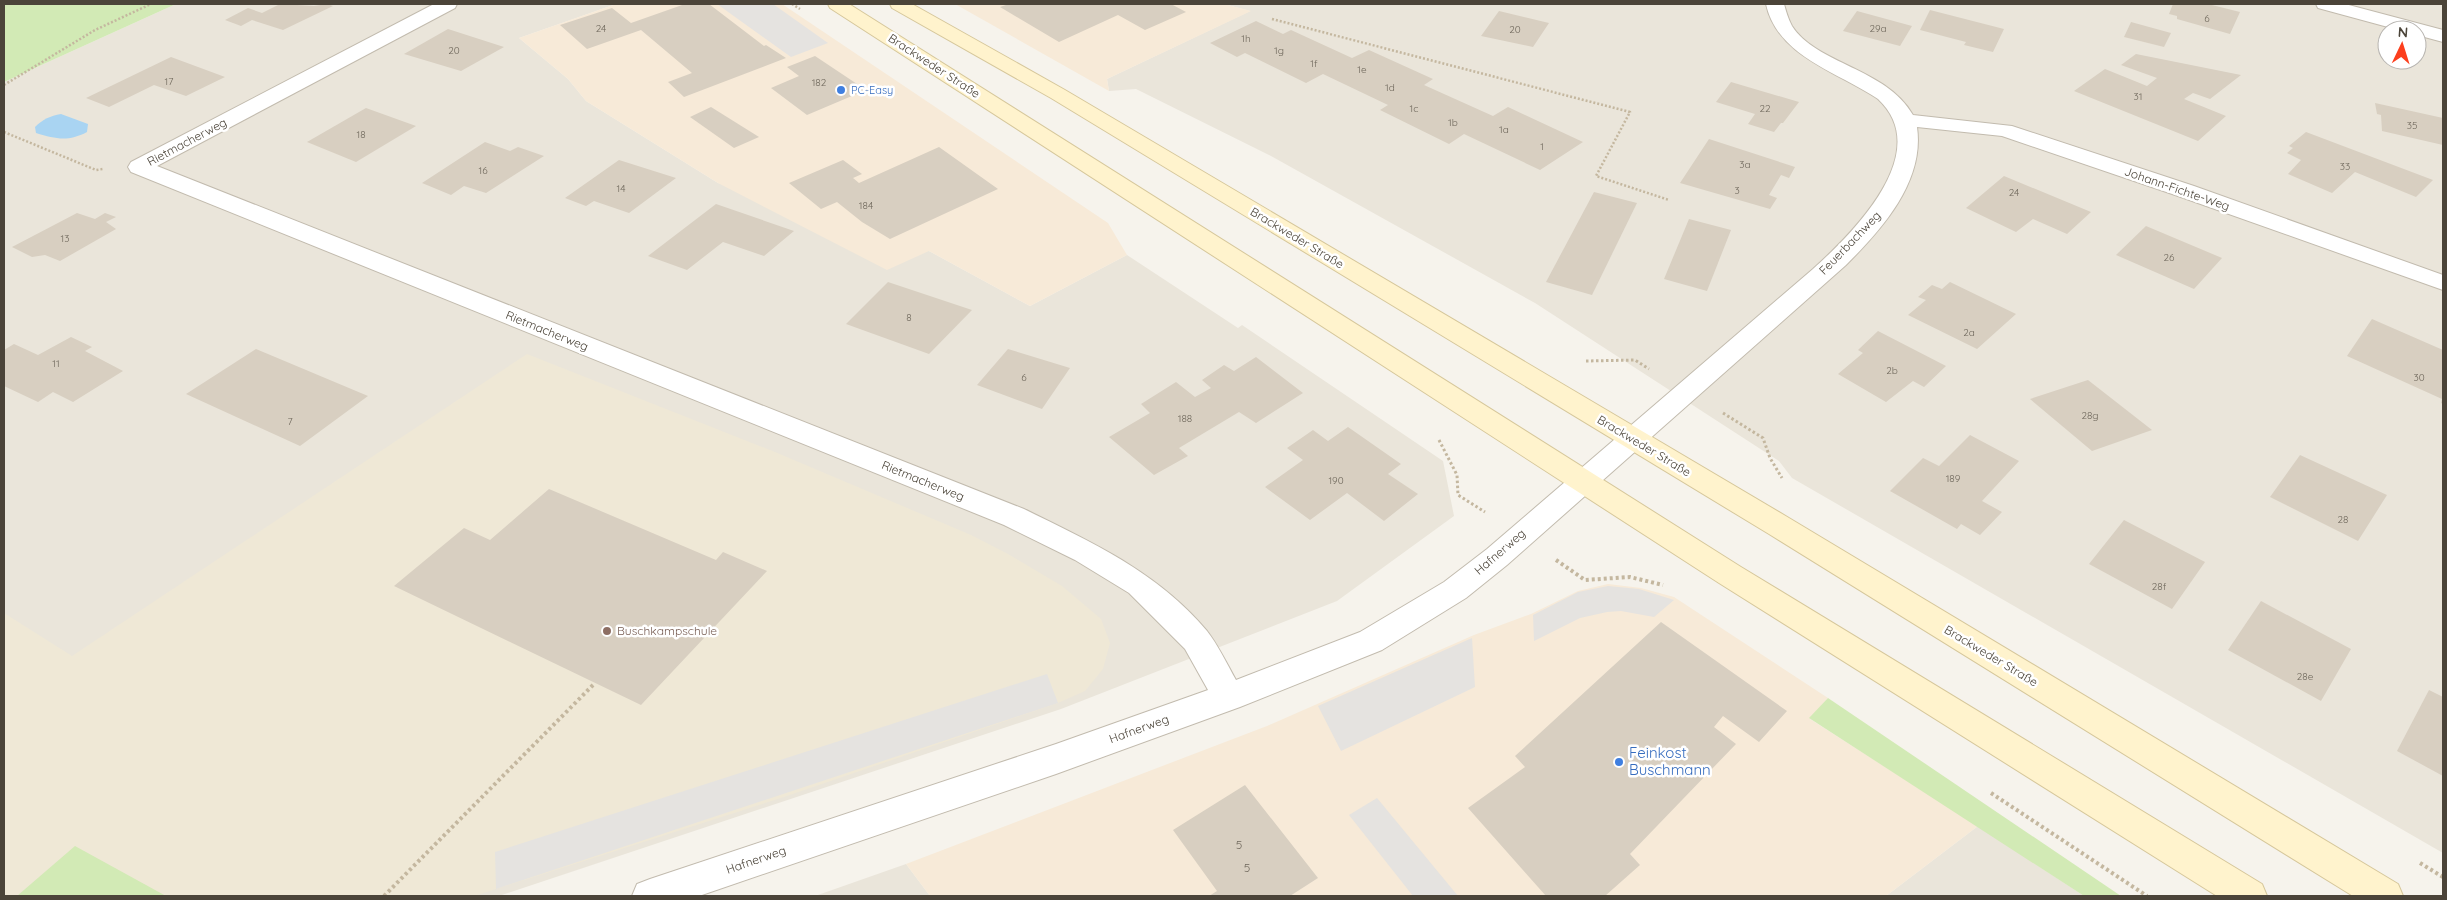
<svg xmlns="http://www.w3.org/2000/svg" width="2447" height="900" viewBox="0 0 2447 900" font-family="Quicksand,sans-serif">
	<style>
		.residential { fill: #eae5da; fill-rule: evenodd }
		.commercial { fill: #f7ead8 }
		.education { fill: #efe8d6 }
		.green { fill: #d2eab5 }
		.parking { fill: #e5e3e0 }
		.water { fill: #a9d4f2 }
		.building { fill: #d8cfc1 }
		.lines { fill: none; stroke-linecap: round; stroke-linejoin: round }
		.minor-casing { stroke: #c2bbae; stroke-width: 2 }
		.secondary-casing { stroke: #d6c79b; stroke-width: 2 }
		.path-far2 { stroke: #c4b79f; stroke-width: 2.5; stroke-dasharray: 2 2; stroke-linecap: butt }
		.path-far1 { stroke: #c4b79f; stroke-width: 3; stroke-dasharray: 2.5 2.5; stroke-linecap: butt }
		.path { stroke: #c4b79f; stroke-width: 4; stroke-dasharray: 3 3; stroke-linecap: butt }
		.minor { fill: #fff; fill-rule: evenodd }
		.secondary { fill: #fff3cd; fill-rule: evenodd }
		.shop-dot { fill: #3f7fe0; stroke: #fff; stroke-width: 2 }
		.education-dot { fill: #8d6e63; stroke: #fff; stroke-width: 2 }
		.labels { text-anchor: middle; stroke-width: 5; stroke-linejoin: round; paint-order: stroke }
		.number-label { font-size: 10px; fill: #6e675b }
		.far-shop-label { font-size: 11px; fill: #366cbe; stroke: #fff; text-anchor: start }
		.street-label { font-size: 12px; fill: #4b4439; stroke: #fff }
		.education-label { font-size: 12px; fill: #785e54; stroke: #fff; text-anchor: start }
		.near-number-label { font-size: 12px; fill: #6e675b }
		.near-shop-label { font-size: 15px; fill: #366cbe; stroke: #fff; text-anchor: start }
	</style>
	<rect width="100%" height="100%" fill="#f6f3ec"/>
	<g class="residential">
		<path d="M 176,4 L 616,4 L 519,38 L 568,79 L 586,101 L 718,183 L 929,251 L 1030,306 L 1127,255 L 1238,328 L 1242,325 L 1443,461 L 1454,516 L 1337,601 L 1061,709 L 499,896 L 4,896 L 4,82 Z"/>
		<path d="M 1224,4 L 2443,4 L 2443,853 L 1792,478 L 1779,461 L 1535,303 L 1271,156 L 1136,89 L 1109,91 L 1107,79 L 1250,11 ZM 2387,30 L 2417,30 L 2417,60 L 2387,60 Z"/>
		<path d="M 1978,826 L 2084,896 L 1886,896 Z"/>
		<path d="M 906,864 L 930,896 L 815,896 Z"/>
	</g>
	<g class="commercial">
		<path d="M 616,4 L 782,4 L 1108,223 L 1127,255 L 1030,306 L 929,251 L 887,270 L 718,183 L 586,101 L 568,79 L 519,38 Z"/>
		<path d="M 955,4 L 1224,4 L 1251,11 L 1107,79 L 1109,91 Z"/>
		<path d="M 1608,584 L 1641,588 L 1674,597 L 1828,698 L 1810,719 L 1978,826 L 1886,896 L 930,896 L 906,864 L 1267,726 L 1474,635 L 1531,614 L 1578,591 Z"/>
	</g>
	<path class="education" d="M 527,354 L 775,452 L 971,535 L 1008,554 L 1062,586 L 1101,619 L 1110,643 L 1103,669 L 1085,691 L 1058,703 L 784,797 L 474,896 L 4,896 L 4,613 L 72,656 Z"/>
	<g class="green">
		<path d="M 4,4 L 176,4 L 4,82 Z"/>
		<path d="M 1828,698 L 2121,896 L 2084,896 L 1809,718 Z"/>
		<path d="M 75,846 L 166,896 L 17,896 Z"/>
	</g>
	<g class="parking">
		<path d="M 717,4 L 773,4 L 828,43 L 791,57 Z"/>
		<path d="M 1608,586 L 1639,589 L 1674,600 L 1654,617 L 1621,611 L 1607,612 L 1580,618 L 1534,641 L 1533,615 L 1578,592 Z"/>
		<path d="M 1472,638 L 1475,687 L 1341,751 L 1318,706 Z"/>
		<path d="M 1047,674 L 1058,703 L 496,889 L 495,852 Z"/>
		<path d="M 1377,798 L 1458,896 L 1413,896 L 1349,815 Z"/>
	</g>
	<path class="water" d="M 61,114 L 88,124 L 87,132 C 68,142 56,139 36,133 L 35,127 C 43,119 50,116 61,114 Z"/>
	<g class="building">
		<path d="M 280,4 L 314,6 L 327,4 L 333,6 L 283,30 L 252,20 L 241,26 L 225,20 L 248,8 L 262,13 Z"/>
		<path d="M 685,4 L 709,4 L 764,46 L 766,45 L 786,58 L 684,97 L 668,82 L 692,73 L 641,30 L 587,49 L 560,25 L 612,8 L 631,23 Z"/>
		<path d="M 1009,4 L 1171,4 L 1186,12 L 1145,30 L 1118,15 L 1059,42 L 1000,7 Z"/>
		<path d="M 2173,4 L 2208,4 L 2240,12 L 2230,34 L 2177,19 L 2177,16 L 2169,14 Z"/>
		<path d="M 1930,10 L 2004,29 L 1993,52 L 1964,45 L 1966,42 L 1920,30 Z"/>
		<path d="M 1499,11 L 1549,23 L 1533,47 L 1481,36 Z"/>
		<path d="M 1857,11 L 1912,26 L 1900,46 L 1843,31 Z"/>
		<path d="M 1256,21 L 1283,34 L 1291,30 L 1352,58 L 1369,50 L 1433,79 L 1424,85 L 1493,116 L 1508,107 L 1583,142 L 1540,170 L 1464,134 L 1449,144 L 1380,110 L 1388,105 L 1323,74 L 1306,83 L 1245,53 L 1237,57 L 1210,43 Z"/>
		<path d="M 2131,22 L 2171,33 L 2164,47 L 2124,37 Z"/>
		<path d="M 448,29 L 504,47 L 461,71 L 404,54 Z"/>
		<path d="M 2136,54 L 2241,75 L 2210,99 L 2193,93 L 2184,99 L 2226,116 L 2198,141 L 2074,91 L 2105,69 L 2147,86 L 2157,78 L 2121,65 Z"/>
		<path d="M 815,56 L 866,90 L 807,115 L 771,88 L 799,76 L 787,67 Z"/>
		<path d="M 171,57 L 225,77 L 186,96 L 154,85 L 109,107 L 86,98 Z"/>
		<path d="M 1731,82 L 1799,102 L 1783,123 L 1781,123 L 1774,132 L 1748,124 L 1755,114 L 1716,102 Z"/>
		<path d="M 2375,103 L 2443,118 L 2443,145 L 2382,131 L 2381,115 L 2377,114 Z"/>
		<path d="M 711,107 L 759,137 L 734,148 L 690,117 Z"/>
		<path d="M 366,108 L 416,126 L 356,162 L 307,142 Z"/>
		<path d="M 2306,132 L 2433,180 L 2416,197 L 2355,172 L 2332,193 L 2288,174 L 2301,160 L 2287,153 L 2293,148 L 2289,146 Z"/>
		<path d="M 1709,139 L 1795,167 L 1789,178 L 1781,175 L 1769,195 L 1777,198 L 1770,209 L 1680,183 Z"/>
		<path d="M 485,142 L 510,151 L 518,147 L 544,156 L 486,193 L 464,186 L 451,195 L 422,183 Z"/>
		<path d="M 939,147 L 998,189 L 890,239 L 862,222 L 837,202 L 821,209 L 789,183 L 843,160 L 862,174 L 853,178 L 859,183 Z"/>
		<path d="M 619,160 L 676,178 L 629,213 L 594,201 L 586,206 L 565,198 Z"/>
		<path d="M 2004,176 L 2091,212 L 2067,234 L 2033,219 L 2016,232 L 1966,208 Z"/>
		<path d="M 1594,192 L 1637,203 L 1592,295 L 1546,282 Z"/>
		<path d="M 716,204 L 794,231 L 764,256 L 723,242 L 687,270 L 648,256 Z"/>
		<path d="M 77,213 L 95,219 L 105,213 L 116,217 L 106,222 L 116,229 L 60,261 L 45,255 L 32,257 L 12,247 Z"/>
		<path d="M 1689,219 L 1731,230 L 1707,291 L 1664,279 Z"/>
		<path d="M 2146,226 L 2222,258 L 2194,289 L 2116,255 Z"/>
		<path d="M 888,282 L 972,310 L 929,354 L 846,324 Z"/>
		<path d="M 1950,282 L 2016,314 L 1977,349 L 1908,315 L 1926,300 L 1918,297 L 1932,285 L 1942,289 Z"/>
		<path d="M 2372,319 L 2443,350 L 2443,404 L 2441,403 L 2442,399 L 2347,356 Z"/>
		<path d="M 1878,331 L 1946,366 L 1924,387 L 1913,381 L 1886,402 L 1838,374 L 1863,353 L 1858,350 Z"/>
		<path d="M 71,337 L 92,347 L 85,351 L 123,371 L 73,402 L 53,392 L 38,402 L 4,386 L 4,350 L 14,344 L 38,355 Z"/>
		<path d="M 256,349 L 368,396 L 300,446 L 186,394 Z"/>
		<path d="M 1008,349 L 1070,368 L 1042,409 L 977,385 Z"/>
		<path d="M 1256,357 L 1303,393 L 1256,423 L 1239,412 L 1179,448 L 1188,456 L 1154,475 L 1109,437 L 1150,413 L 1141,404 L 1176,382 L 1195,397 L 1211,388 L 1202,380 L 1224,365 L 1234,371 Z"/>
		<path d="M 2088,380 L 2152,430 L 2092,451 L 2030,399 Z"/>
		<path d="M 1348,427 L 1401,464 L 1388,474 L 1418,494 L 1384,521 L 1347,493 L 1310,520 L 1265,487 L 1303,460 L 1287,448 L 1313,430 L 1328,441 Z"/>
		<path d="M 1970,435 L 2019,461 L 1982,501 L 2002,512 L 1980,535 L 1961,524 L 1957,529 L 1890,491 L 1923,458 L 1939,466 Z"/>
		<path d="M 2300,455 L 2387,495 L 2358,541 L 2270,497 Z"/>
		<path d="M 549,489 L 716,560 L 723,552 L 767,571 L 641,705 L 394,586 L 464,528 L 490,540 Z"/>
		<path d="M 2124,520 L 2205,562 L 2172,609 L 2089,564 Z"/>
		<path d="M 2261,601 L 2351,649 L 2321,701 L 2228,650 Z"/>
		<path d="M 1661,622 L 1787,711 L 1759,742 L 1723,716 L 1714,727 L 1736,744 L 1630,854 L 1640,865 L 1605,896 L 1546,896 L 1468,808 L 1525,767 L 1515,756 Z"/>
		<path d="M 2429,690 L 2443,697 L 2443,776 L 2397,751 Z"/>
		<path d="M 1245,785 L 1318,878 L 1290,896 L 1209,896 L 1217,891 L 1173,830 Z"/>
	</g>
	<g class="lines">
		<defs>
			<g id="minor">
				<path d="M 434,4 L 457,4 L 455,8 L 157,166 L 1024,509 C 1091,542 1158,572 1207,631 C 1218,645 1227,664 1236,680 L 1360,632 L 1444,582 L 1487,549 L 1813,269 C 1853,233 1935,152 1878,99 C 1838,72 1777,56 1766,4 L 1784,4 C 1786,11 1788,19 1792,26 C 1816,64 1886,68 1913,115 L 2012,126 L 2194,186 L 2443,275 L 2443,290 L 2178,196 L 2002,136 L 1917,127 C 1925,182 1881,230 1846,265 L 1507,565 L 1466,598 L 1382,650 L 1240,707 L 1056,774 L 699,896 L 632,896 L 637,884 L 650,879 L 1056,744 L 1208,690 L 1185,649 L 1129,593 L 1075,560 L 1004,525 L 131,172 L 128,167 L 131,162 Z"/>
				<path d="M 2316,4 L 2345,4 L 2443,30 L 2443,42 L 2417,35 L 2417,30 L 2399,30 L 2318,8 Z"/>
			</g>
			<g id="secondary">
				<path d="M 828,4 L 849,4 L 1741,567 L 2262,884 L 2267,896 L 2217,896 L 1719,583 L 830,8 Z"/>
				<path d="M 890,4 L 912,4 L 1065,90 L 1789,518 L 2398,884 L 2403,896 L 2353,896 L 1769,534 L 1051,98 L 892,8 Z"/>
			</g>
		</defs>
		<use href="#minor" class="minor-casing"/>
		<use href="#secondary" class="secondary-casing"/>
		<g class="path-far2">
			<path d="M 792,4 L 800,9"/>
			<path d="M 1272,19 L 1630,112 L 1596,176 L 1669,200"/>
			<path d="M 4,85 L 95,30 L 151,4"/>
			<path d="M 4,132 L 96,170 L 103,169"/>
		</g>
		<g class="path-far1">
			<path d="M 1586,361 L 1635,360 L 1649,369"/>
			<path d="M 1723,413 L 1763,438 L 1770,458 L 1782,478"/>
			<path d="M 1439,440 L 1457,475 L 1458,495 L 1485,512"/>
		</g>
		<g class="path">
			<path d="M 1556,560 L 1585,580 L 1630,577 L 1663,585"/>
			<path d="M 1991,793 L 2147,896"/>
			<path d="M 2420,863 L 2443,877"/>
			<path d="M 384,896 L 595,683"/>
		</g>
		<use href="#minor" class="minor"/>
		<use href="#secondary" class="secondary"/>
	</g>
	<g class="shop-dot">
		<circle cx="841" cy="90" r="5"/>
		<circle cx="1619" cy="762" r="5"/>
	</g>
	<circle class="education-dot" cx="607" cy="631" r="5"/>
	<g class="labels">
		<g class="number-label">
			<text x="2207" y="22">6</text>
			<text x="601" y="32">24</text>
			<text x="1878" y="32">29a</text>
			<text x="1515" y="33">20</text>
			<text x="1246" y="42">1h</text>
			<text x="454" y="54">20</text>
			<text x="1279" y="54">1g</text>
			<text x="1314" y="67">1f</text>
			<text x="1362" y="73">1e</text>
			<text x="169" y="85">17</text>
			<text x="819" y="86">182</text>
			<text x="1390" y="91">1d</text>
			<text x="2138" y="100">31</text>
			<text x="1414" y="112">1c</text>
			<text x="1765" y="112">22</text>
			<text x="1453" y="126">1b</text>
			<text x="2412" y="129">35</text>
			<text x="1504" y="133">1a</text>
			<text x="361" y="138">18</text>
			<text x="1542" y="150">1</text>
			<text x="1745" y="168">3a</text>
			<text x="2345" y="170">33</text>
			<text x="483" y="174">16</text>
			<text x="621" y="192">14</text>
			<text x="1737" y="194">3</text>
			<text x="2014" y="196">24</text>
			<text x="866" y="209">184</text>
			<text x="65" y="242">13</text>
			<text x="2169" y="261">26</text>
			<text x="909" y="321">8</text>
			<text x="1969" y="336">2a</text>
			<text x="56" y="367">11</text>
			<text x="1892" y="374">2b</text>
			<text x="1024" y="381">6</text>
			<text x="2419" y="381">30</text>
			<text x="2090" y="419">28g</text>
			<text x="1185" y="422">188</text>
			<text x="290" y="425">7</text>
			<text x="1953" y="482">189</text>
			<text x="1336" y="484">190</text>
			<text x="2343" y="523">28</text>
			<text x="2159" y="590">28f</text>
			<text x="2305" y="680">28e</text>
		</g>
		<g class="far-shop-label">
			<text x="851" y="94">PC-Easy</text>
		</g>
		<g class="street-label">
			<text transform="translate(934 66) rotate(33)" y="4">Brackweder Straße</text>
			<text transform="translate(187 142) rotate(-28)" y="4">Rietmacherweg</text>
			<text transform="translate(2177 189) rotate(19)" y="4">Johann-Fichte-Weg</text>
			<text transform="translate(1297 238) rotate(31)" y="4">Brackweder Straße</text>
			<text transform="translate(1850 243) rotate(-46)" y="4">Feuerbachweg</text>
			<text transform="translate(547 331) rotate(22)" y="4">Rietmacherweg</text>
			<text transform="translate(1644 446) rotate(31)" y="4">Brackweder Straße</text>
			<text transform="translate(923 481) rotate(22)" y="4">Rietmacherweg</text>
			<text transform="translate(1500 552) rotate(-41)" y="4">Hafnerweg</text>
			<text transform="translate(1991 656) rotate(31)" y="4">Brackweder Straße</text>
			<text transform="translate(1139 729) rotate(-20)" y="4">Hafnerweg</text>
			<text transform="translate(756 860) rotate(-19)" y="4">Hafnerweg</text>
		</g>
		<g class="education-label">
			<text x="617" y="635">Buschkampschule</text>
		</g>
		<g class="near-number-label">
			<text x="1239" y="849">5</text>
			<text x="1247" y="872">5</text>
		</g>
		<g class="near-shop-label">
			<text x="1629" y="758">Feinkost<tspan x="1629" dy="17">Buschmann</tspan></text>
		</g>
	</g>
	<rect width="2447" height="900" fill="none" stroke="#4b4439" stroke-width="10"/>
	<g transform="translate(2402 45) rotate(4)"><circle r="24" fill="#ffffff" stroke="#b7b4b0"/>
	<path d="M0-4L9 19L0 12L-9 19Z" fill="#fc3f1d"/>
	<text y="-8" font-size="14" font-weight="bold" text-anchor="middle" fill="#4b4439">N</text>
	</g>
</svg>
